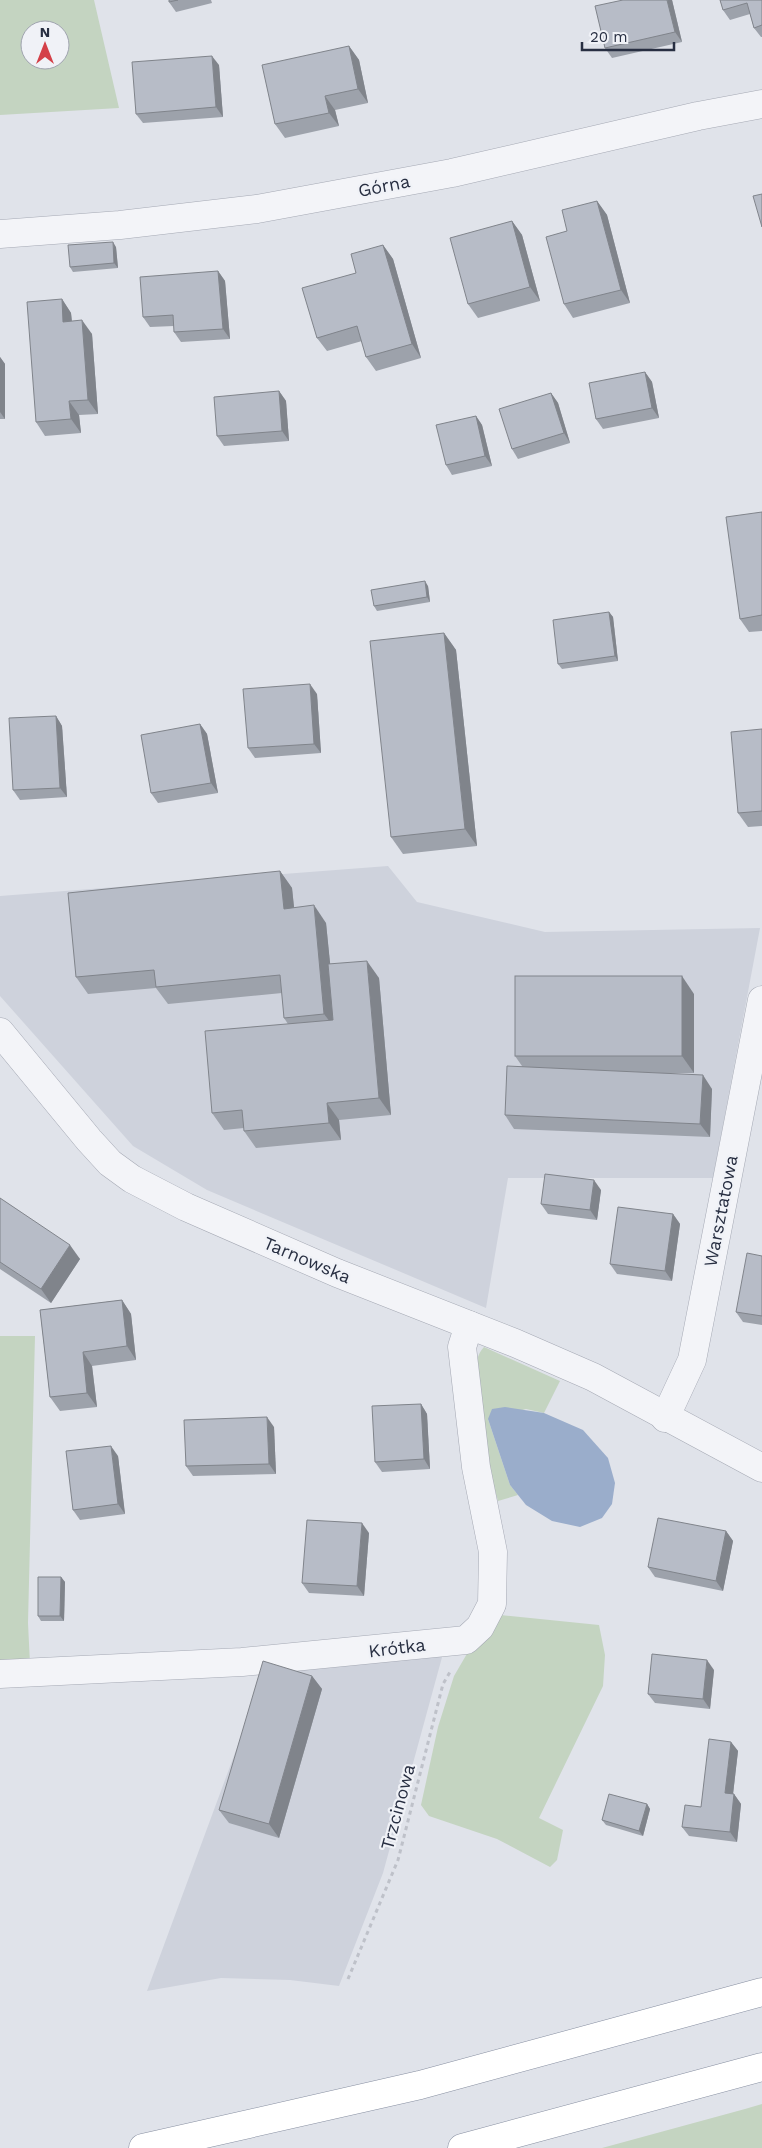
<svg xmlns="http://www.w3.org/2000/svg" width="762" height="2148" viewBox="0 0 762 2148" font-family="'Work Sans',sans-serif">
	<style>
		.built { fill: #ced2dc }
		.green { fill: #c4d4c1; fill-rule: evenodd }
		.water { fill: #9aadcb }
		.lines { fill: none; stroke-linecap: round; stroke-linejoin: round }
		.minor-casing { stroke: #a5a9b4; stroke-width: 29 }
		.highway-casing { stroke: #878fa1; stroke-width: 29 }
		.path { stroke: #bec1c9; stroke-width: 3; stroke-dasharray: 4 4; stroke-linecap: butt }
		.minor { stroke: #f3f4f8; stroke-width: 28 }
		.highway { stroke: #fff; stroke-width: 28 }
		.wall { fill: #9da2ab }
		.shaded-wall { fill: #80848b }
		.building { fill: #b7bcc7; stroke: #80848b }
		.labels { text-anchor: middle; stroke-width: 4.5; stroke-linejoin: round; paint-order: stroke }
		.street-label { font-size: 18px; fill: #282f42; stroke: #f0f2f7 }
	</style>
	<rect width="100%" height="100%" fill="#e0e3ea"/>
	<g class="built">
		<path d="M 388,866 L 417,902 L 545,932 L 760,928 L 713,1178 L 508,1178 L 486,1308 L 207,1190 L 133,1146 L 0,996 L 0,896 Z"/>
		<path d="M 444,1650 L 383,1873 L 339,1986 L 290,1980 L 221,1978 L 147,1991 L 266,1669 Z"/>
	</g>
	<g class="green">
		<path d="M 0,0 L 94,0 L 119,108 L 0,115 ZM 30,30 L 60,30 L 60,60 L 30,60 Z"/>
		<path d="M 0,1336 L 35,1336 L 28,1623 L 30,1664 L 0,1664 Z"/>
		<path d="M 484,1347 L 560,1381 L 544,1413 L 526,1409 L 488,1419 L 510,1485 L 518,1495 L 498,1501 C 490,1470 460,1370 484,1347 Z"/>
		<path d="M 500,1615 L 599,1625 L 605,1655 L 603,1686 L 539,1818 L 563,1830 L 557,1860 L 550,1867 L 497,1839 L 429,1816 L 421,1805 L 438,1727 L 454,1676 L 475,1640 Z"/>
		<path d="M 762,2104 L 762,2148 L 602,2148 L 745,2109 Z"/>
	</g>
	<path class="water" d="M 505,1407 L 544,1413 L 583,1430 L 608,1458 L 615,1483 L 612,1504 L 602,1518 L 580,1527 L 552,1521 L 526,1505 L 510,1485 L 488,1419 L 492,1409 Z"/>
	<g class="lines">
		<defs>
			<g id="minor">
				<path d="M 0,234 L 120,225 L 257,209 L 452,173 L 698,116 L 762,104"/>
				<path d="M 0,1032 L 89,1140 L 110,1163 L 132,1179 L 186,1207 L 337,1273 L 515,1343 L 593,1377 L 762,1468"/>
				<path d="M 665,1418 L 692,1360 L 762,1000"/>
				<path d="M 0,1674 L 242,1662 L 466,1640 L 480,1627 L 492,1604 L 493,1552 L 476,1467 L 462,1347 L 469,1325"/>
			</g>
			<g id="highway">
				<path d="M 143,2148 L 420,2085 L 762,1992"/>
				<path d="M 462,2148 L 762,2067"/>
			</g>
		</defs>
		<use href="#minor" class="minor-casing"/>
		<use href="#highway" class="highway-casing"/>
		<path class="path" d="M 348,1979 L 398,1860 L 443,1684 L 450,1672"/>
		<use href="#minor" class="minor"/>
		<use href="#highway" class="highway"/>
	</g>
	<g class="wall">
		<path d="M 169,0 L 211,0 L 212,3 L 176,12 L 169,2 Z"/>
		<path d="M 672,0 L 682,42 L 612,58 L 605,48 Z"/>
		<path d="M 720,0 L 762,0 L 762,37 L 761,37 L 754,28 L 750,14 L 730,20 L 723,10 Z"/>
		<path d="M 349,46 L 359,60 L 368,103 L 335,110 L 339,126 L 285,138 L 275,124 Z"/>
		<path d="M 219,65 L 223,117 L 143,123 L 136,114 Z"/>
		<path d="M 597,201 L 607,215 L 630,303 L 573,318 L 564,304 L 567,231 Z"/>
		<path d="M 512,221 L 522,235 L 540,301 L 478,318 L 468,304 Z"/>
		<path d="M 383,245 L 393,259 L 421,358 L 376,371 L 366,357 L 362,341 L 327,351 L 317,338 L 356,273 Z"/>
		<path d="M 116,247 L 118,268 L 73,272 L 70,267 Z"/>
		<path d="M 218,271 L 225,281 L 230,339 L 181,342 L 174,332 L 174,326 L 150,327 L 143,317 Z"/>
		<path d="M 62,299 L 71,313 L 72,321 L 92,334 L 98,414 L 79,415 L 81,433 L 45,436 L 36,422 Z"/>
		<path d="M 0,357 L 5,364 L 5,419 L 0,419 Z"/>
		<path d="M 645,372 L 652,382 L 659,418 L 603,429 L 596,419 Z"/>
		<path d="M 279,391 L 286,401 L 289,441 L 224,446 L 217,436 Z"/>
		<path d="M 551,393 L 558,403 L 570,443 L 518,459 L 512,449 Z"/>
		<path d="M 476,416 L 482,425 L 492,466 L 452,475 L 446,465 Z"/>
		<path d="M 762,512 L 762,631 L 749,632 L 740,619 Z"/>
		<path d="M 428,586 L 430,602 L 377,611 L 374,606 Z"/>
		<path d="M 609,612 L 613,617 L 618,661 L 562,669 L 558,664 Z"/>
		<path d="M 444,633 L 456,650 L 477,846 L 403,854 L 391,837 Z"/>
		<path d="M 317,694 L 321,753 L 255,758 L 248,748 Z"/>
		<path d="M 56,716 L 62,726 L 67,797 L 20,800 L 13,790 Z"/>
		<path d="M 200,724 L 207,734 L 218,793 L 158,803 L 151,793 Z"/>
		<path d="M 762,729 L 762,826 L 748,827 L 738,813 Z"/>
		<path d="M 280,871 L 292,888 L 294,908 L 326,923 L 330,964 L 379,978 L 391,1115 L 339,1120 L 341,1140 L 256,1148 L 244,1131 L 244,1128 L 224,1130 L 212,1113 L 288,1024 L 284,1018 L 282,993 L 168,1004 L 156,988 L 88,994 L 76,977 Z"/>
		<path d="M 694,994 L 694,1073 L 668,1073 L 712,1089 L 710,1137 L 514,1129 L 505,1115 L 522,1066 L 515,1056 Z"/>
		<path d="M 601,1190 L 597,1220 L 548,1214 L 541,1204 Z"/>
		<path d="M 0,1198 L 80,1259 L 51,1303 L 0,1269 Z"/>
		<path d="M 673,1214 L 680,1224 L 672,1281 L 617,1274 L 610,1264 Z"/>
		<path d="M 762,1256 L 762,1325 L 743,1322 L 736,1312 Z"/>
		<path d="M 122,1300 L 131,1314 L 136,1360 L 92,1366 L 97,1407 L 60,1411 L 50,1397 L 40,1310 Z"/>
		<path d="M 421,1404 L 427,1414 L 430,1469 L 382,1472 L 375,1462 Z"/>
		<path d="M 274,1427 L 276,1474 L 193,1476 L 186,1466 Z"/>
		<path d="M 118,1456 L 125,1514 L 80,1520 L 73,1510 Z"/>
		<path d="M 726,1531 L 733,1541 L 723,1591 L 655,1577 L 648,1567 Z"/>
		<path d="M 369,1533 L 364,1596 L 309,1593 L 302,1583 Z"/>
		<path d="M 61,1577 L 65,1582 L 64,1621 L 41,1621 L 38,1616 Z"/>
		<path d="M 714,1670 L 710,1709 L 655,1703 L 648,1694 Z"/>
		<path d="M 312,1676 L 322,1689 L 279,1838 L 229,1823 L 219,1810 Z"/>
		<path d="M 731,1742 L 738,1751 L 733,1794 L 734,1794 L 741,1804 L 737,1842 L 689,1836 L 682,1827 L 701,1807 Z"/>
		<path d="M 647,1804 L 650,1809 L 643,1836 L 606,1825 L 602,1820 Z"/>
	</g>
	<g class="shaded-wall">
		<path d="M 667,0 L 672,0 L 682,42 L 675,32 Z"/>
		<path d="M 349,46 L 359,60 L 368,103 L 358,89 Z"/>
		<path d="M 212,56 L 219,65 L 223,117 L 216,107 Z"/>
		<path d="M 325,96 L 335,110 L 339,126 L 329,113 Z"/>
		<path d="M 597,201 L 607,215 L 630,303 L 621,290 Z"/>
		<path d="M 512,221 L 522,235 L 540,301 L 530,287 Z"/>
		<path d="M 113,242 L 116,247 L 118,268 L 114,263 Z"/>
		<path d="M 383,245 L 393,259 L 421,358 L 412,344 Z"/>
		<path d="M 218,271 L 225,281 L 230,339 L 223,329 Z"/>
		<path d="M 62,299 L 71,313 L 73,335 L 63,322 Z"/>
		<path d="M 82,320 L 92,334 L 98,414 L 88,400 Z"/>
		<path d="M 0,357 L 5,364 L 5,419 L 0,412 Z"/>
		<path d="M 645,372 L 652,382 L 659,418 L 652,408 Z"/>
		<path d="M 279,391 L 286,401 L 289,441 L 282,431 Z"/>
		<path d="M 551,393 L 558,403 L 570,443 L 564,433 Z"/>
		<path d="M 69,401 L 79,415 L 81,433 L 71,419 Z"/>
		<path d="M 476,416 L 482,425 L 492,466 L 485,456 Z"/>
		<path d="M 425,581 L 428,586 L 430,602 L 427,597 Z"/>
		<path d="M 609,612 L 613,617 L 618,661 L 615,656 Z"/>
		<path d="M 444,633 L 456,650 L 477,846 L 465,829 Z"/>
		<path d="M 310,684 L 317,694 L 321,753 L 314,744 Z"/>
		<path d="M 56,716 L 62,726 L 67,797 L 60,788 Z"/>
		<path d="M 200,724 L 207,734 L 218,793 L 211,783 Z"/>
		<path d="M 280,871 L 292,888 L 296,926 L 284,909 Z"/>
		<path d="M 314,905 L 326,923 L 337,1031 L 324,1014 Z"/>
		<path d="M 367,961 L 379,978 L 391,1115 L 379,1098 Z"/>
		<path d="M 682,976 L 694,994 L 694,1073 L 682,1056 Z"/>
		<path d="M 703,1075 L 712,1089 L 710,1137 L 700,1124 Z"/>
		<path d="M 327,1103 L 339,1120 L 341,1140 L 329,1123 Z"/>
		<path d="M 594,1180 L 601,1190 L 597,1220 L 590,1210 Z"/>
		<path d="M 673,1214 L 680,1224 L 672,1281 L 665,1271 Z"/>
		<path d="M 70,1245 L 80,1259 L 51,1303 L 41,1289 Z"/>
		<path d="M 122,1300 L 131,1314 L 136,1360 L 127,1346 Z"/>
		<path d="M 83,1352 L 92,1366 L 97,1407 L 87,1393 Z"/>
		<path d="M 421,1404 L 427,1414 L 430,1469 L 424,1459 Z"/>
		<path d="M 267,1417 L 274,1427 L 276,1474 L 269,1464 Z"/>
		<path d="M 111,1446 L 118,1456 L 125,1514 L 118,1504 Z"/>
		<path d="M 362,1523 L 369,1533 L 364,1596 L 357,1586 Z"/>
		<path d="M 726,1531 L 733,1541 L 723,1591 L 716,1581 Z"/>
		<path d="M 61,1577 L 65,1582 L 64,1621 L 60,1616 Z"/>
		<path d="M 707,1660 L 714,1670 L 710,1709 L 703,1699 Z"/>
		<path d="M 312,1676 L 322,1689 L 279,1838 L 269,1824 Z"/>
		<path d="M 731,1742 L 738,1751 L 732,1803 L 725,1793 Z"/>
		<path d="M 734,1794 L 741,1804 L 737,1842 L 730,1832 Z"/>
		<path d="M 647,1804 L 650,1809 L 643,1836 L 639,1831 Z"/>
	</g>
	<g class="building">
		<path d="M 169,0 L 178,0 L 169,2 Z"/>
		<path d="M 623,0 L 667,0 L 675,32 L 605,48 L 595,6 Z"/>
		<path d="M 720,0 L 762,0 L 762,25 L 754,28 L 747,3 L 723,10 Z"/>
		<path d="M 349,46 L 358,89 L 325,96 L 329,113 L 275,124 L 262,65 Z"/>
		<path d="M 212,56 L 216,107 L 136,114 L 132,62 Z"/>
		<path d="M 762,194 L 762,227 L 753,196 Z"/>
		<path d="M 597,201 L 621,290 L 564,304 L 546,237 L 567,231 L 562,210 Z"/>
		<path d="M 512,221 L 530,287 L 468,304 L 450,238 Z"/>
		<path d="M 113,242 L 114,263 L 70,267 L 68,245 Z"/>
		<path d="M 383,245 L 412,344 L 366,357 L 357,326 L 317,338 L 302,288 L 356,273 L 351,254 Z"/>
		<path d="M 218,271 L 223,329 L 174,332 L 173,315 L 143,317 L 140,277 Z"/>
		<path d="M 62,299 L 63,322 L 82,320 L 88,400 L 69,401 L 71,419 L 36,422 L 27,302 Z"/>
		<path d="M 645,372 L 652,408 L 596,419 L 589,383 Z"/>
		<path d="M 279,391 L 282,431 L 217,436 L 214,397 Z"/>
		<path d="M 551,393 L 564,433 L 512,449 L 499,409 Z"/>
		<path d="M 476,416 L 485,456 L 446,465 L 436,425 Z"/>
		<path d="M 762,512 L 762,615 L 740,619 L 726,517 Z"/>
		<path d="M 425,581 L 427,597 L 374,606 L 371,590 Z"/>
		<path d="M 609,612 L 615,656 L 558,664 L 553,620 Z"/>
		<path d="M 444,633 L 465,829 L 391,837 L 370,641 Z"/>
		<path d="M 310,684 L 314,744 L 248,748 L 243,689 Z"/>
		<path d="M 56,716 L 60,788 L 13,790 L 9,718 Z"/>
		<path d="M 200,724 L 211,783 L 151,793 L 141,735 Z"/>
		<path d="M 762,729 L 762,811 L 738,813 L 731,732 Z"/>
		<path d="M 280,871 L 284,909 L 314,905 L 324,1014 L 284,1018 L 280,975 L 156,987 L 154,970 L 76,977 L 68,893 Z"/>
		<path d="M 367,961 L 379,1098 L 327,1103 L 329,1123 L 244,1131 L 242,1110 L 212,1113 L 205,1031 L 333,1020 L 328,964 Z"/>
		<rect x="515" y="976" width="167" height="80"/>
		<path d="M 507,1066 L 703,1075 L 700,1124 L 505,1115 Z"/>
		<path d="M 545,1174 L 594,1180 L 590,1210 L 541,1204 Z"/>
		<path d="M 0,1198 L 70,1245 L 41,1289 L 0,1262 Z"/>
		<path d="M 618,1207 L 673,1214 L 665,1271 L 610,1264 Z"/>
		<path d="M 747,1253 L 762,1256 L 762,1316 L 736,1312 Z"/>
		<path d="M 122,1300 L 127,1346 L 83,1352 L 87,1393 L 50,1397 L 40,1310 Z"/>
		<path d="M 421,1404 L 424,1459 L 375,1462 L 372,1406 Z"/>
		<path d="M 267,1417 L 269,1464 L 186,1466 L 184,1420 Z"/>
		<path d="M 111,1446 L 118,1504 L 73,1510 L 66,1451 Z"/>
		<path d="M 658,1518 L 726,1531 L 716,1581 L 648,1567 Z"/>
		<path d="M 307,1520 L 362,1523 L 357,1586 L 302,1583 Z"/>
		<path d="M 38,1577 L 61,1577 L 60,1616 L 38,1616 Z"/>
		<path d="M 652,1654 L 707,1660 L 703,1699 L 648,1694 Z"/>
		<path d="M 263,1661 L 312,1676 L 269,1824 L 219,1810 Z"/>
		<path d="M 709,1739 L 731,1742 L 725,1793 L 734,1794 L 730,1832 L 682,1827 L 685,1805 L 701,1807 Z"/>
		<path d="M 609,1794 L 647,1804 L 639,1831 L 602,1820 Z"/>
	</g>
	<g class="labels">
		<g class="street-label">
			<text transform="translate(384 186) rotate(-11)" y="6">Górna</text>
			<text transform="translate(721 1211) rotate(-79)" y="6">Warsztatowa</text>
			<text transform="translate(307 1260) rotate(23)" y="6">Tarnowska</text>
			<text transform="translate(397 1648) rotate(-7)" y="6">Krótka</text>
			<text transform="translate(398 1807) rotate(-75)" y="6">Trzcinowa</text>
		</g>
	</g>
	<g transform="translate(45 45)"><circle r="24" fill="#f0f2f7" stroke="#a0a4af"/>
	<path d="M0-4L9 19L0 12L-9 19Z" fill="#d44048"/>
	<text y="-8" font-size="14" font-weight="bold" text-anchor="middle" fill="#282f42">N</text>
	</g>
	<path d="M582 42v8h92v-8" fill="none" stroke="#282f42" stroke-width="2.5"/>
	<text x="590" y="42" font-size="15" fill="#282f42" stroke="#f0f2f7" stroke-width="4" paint-order="stroke">20 m</text>
</svg>
